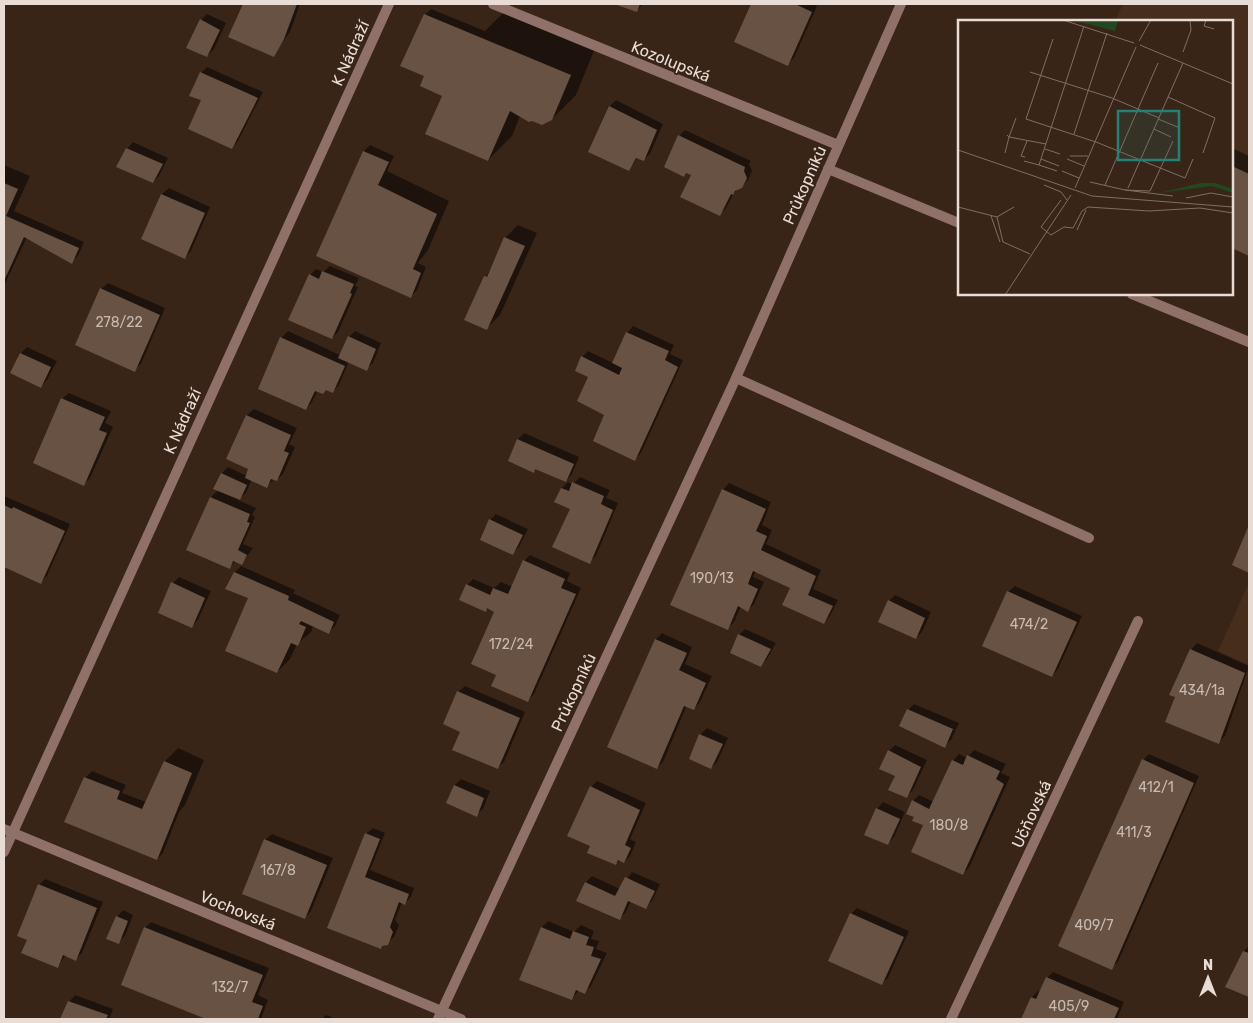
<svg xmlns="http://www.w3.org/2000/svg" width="1253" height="1023" viewBox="0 0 1253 1023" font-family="Rubik,sans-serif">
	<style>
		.built { fill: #472d1c }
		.shadow { fill: #0007 }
		.building { fill: #685244 }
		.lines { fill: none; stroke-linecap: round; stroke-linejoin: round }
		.minor { stroke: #907169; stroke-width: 10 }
		.labels { text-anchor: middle; stroke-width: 4; stroke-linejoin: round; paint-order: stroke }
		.number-label { font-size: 14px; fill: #c9bab0 }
		.street-label { font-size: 16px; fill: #e9dcd4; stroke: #392518 }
		.inset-road { fill: none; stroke: #7f6e63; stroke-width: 1 }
		.view { fill: #258078; fill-opacity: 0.15; stroke: #258078; stroke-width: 2.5 }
		.inset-edge { fill: none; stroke: #e9dcd4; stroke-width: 2.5 }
	</style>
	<rect width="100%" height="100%" fill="#392518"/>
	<g class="built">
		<path d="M 1123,4 L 1249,4 L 1249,256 L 1232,248 L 1232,21 L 1115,21 Z"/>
		<path d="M 1249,583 L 1249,665 L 1218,651 Z"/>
	</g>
	<g class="shadow">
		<path d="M 245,4 L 300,4 L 290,32 L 273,55 L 230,36 Z"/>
		<path d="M 620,4 L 643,4 L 637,10 Z"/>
		<path d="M 752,4 L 812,4 L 817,6 L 794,58 L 788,64 L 736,41 Z"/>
		<path d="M 431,9 L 485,31 L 503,13 L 594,51 L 576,95 L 552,119 L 520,116 L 512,136 L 488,160 L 443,95 L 426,75 L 425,15 Z"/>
		<path d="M 207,14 L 226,23 L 214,49 L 207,56 L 201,20 Z"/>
		<path d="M 207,67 L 263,92 L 238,141 L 232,147 L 202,99 L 201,73 Z"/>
		<path d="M 616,100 L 663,124 L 650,154 L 643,160 L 638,157 L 629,169 L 610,106 Z"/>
		<path d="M 685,130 L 751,161 L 749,164 L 752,171 L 748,180 L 734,193 L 726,208 L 720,214 L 692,175 L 687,172 L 684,176 L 679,136 Z"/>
		<path d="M 133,142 L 168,158 L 159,176 L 153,182 L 127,149 Z"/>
		<path d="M 370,145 L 394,156 L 387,171 L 449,201 L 428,250 L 418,263 L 426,267 L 417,290 L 411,296 L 364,151 Z"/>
		<path d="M 1232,148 L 1249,156 L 1249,255 L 1232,247 Z"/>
		<path d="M 4,165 L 30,176 L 14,211 L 84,242 L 78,256 L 71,262 L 27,237 L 4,286 Z"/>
		<path d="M 169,188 L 210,207 L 191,251 L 185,258 L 142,238 L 162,194 Z"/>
		<path d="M 518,225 L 537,233 L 500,315 L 487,328 L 466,319 L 505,238 Z"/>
		<path d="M 330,266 L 359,278 L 355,286 L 358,287 L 338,332 L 332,338 L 310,275 L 316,269 L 323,272 Z"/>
		<path d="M 108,283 L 165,308 L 141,364 L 134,370 L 101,289 Z"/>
		<path d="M 633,326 L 674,345 L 670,354 L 683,360 L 641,453 L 635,459 L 606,414 L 582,357 L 588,351 L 613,363 L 627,333 Z"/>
		<path d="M 288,331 L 340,355 L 349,337 L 355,331 L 381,343 L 373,363 L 366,369 L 349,361 L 339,385 L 332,392 L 327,389 L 318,390 L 312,402 L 306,409 L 259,388 L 281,338 Z"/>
		<path d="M 27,347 L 57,361 L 47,380 L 41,387 L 21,353 Z"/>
		<path d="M 69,393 L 111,411 L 105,423 L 113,427 L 90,478 L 84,484 L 62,399 Z"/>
		<path d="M 254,409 L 297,428 L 289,444 L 295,447 L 283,474 L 277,480 L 274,479 L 267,486 L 252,479 L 246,493 L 238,500 L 256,508 L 252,515 L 255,517 L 243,544 L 253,548 L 242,563 L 236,561 L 229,567 L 211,497 L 218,490 L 222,473 L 228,467 L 247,476 L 250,468 L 228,459 L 247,415 Z"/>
		<path d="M 524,433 L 579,457 L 572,474 L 566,481 L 536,468 L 533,471 L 510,461 L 518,439 Z"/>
		<path d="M 580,477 L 610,490 L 606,498 L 618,503 L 596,556 L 589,562 L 571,508 L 562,488 L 568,482 L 573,484 Z"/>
		<path d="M 729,483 L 771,502 L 762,525 L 772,530 L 766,544 L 821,570 L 813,589 L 838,600 L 830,616 L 824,623 L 791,587 L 756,571 L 753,577 L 764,582 L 754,604 L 748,610 L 741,606 L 734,622 L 728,628 L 723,490 Z"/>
		<path d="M 4,496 L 70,524 L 47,576 L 41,582 L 4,565 Z"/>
		<path d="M 496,514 L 528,529 L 519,547 L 513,553 L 490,520 Z"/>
		<path d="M 530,555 L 570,573 L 567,581 L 581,588 L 534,694 L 528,700 L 497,674 L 495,611 L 488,607 L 485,610 L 467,585 L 473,579 L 494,588 L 501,582 L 513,587 L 524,561 Z"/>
		<path d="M 241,566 L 295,590 L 293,593 L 340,615 L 335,626 L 328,633 L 313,626 L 311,632 L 297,644 L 290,659 L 277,672 L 250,598 L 235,572 Z"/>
		<path d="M 179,577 L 211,591 L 198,620 L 192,626 L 173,583 Z"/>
		<path d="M 1015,586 L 1082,616 L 1058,669 L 1052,676 L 1008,592 Z"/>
		<path d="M 895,595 L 931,612 L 922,632 L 916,638 L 889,601 Z"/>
		<path d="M 745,629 L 776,643 L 767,659 L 761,666 L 739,635 Z"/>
		<path d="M 662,633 L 692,647 L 685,664 L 712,676 L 700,702 L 694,709 L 687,705 L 663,762 L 656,768 L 656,639 Z"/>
		<path d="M 1197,643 L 1249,666 L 1225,736 L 1218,743 L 1177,697 L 1191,650 Z"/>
		<path d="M 465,686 L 525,712 L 504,762 L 497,768 L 462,732 L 458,692 Z"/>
		<path d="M 914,704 L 959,723 L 951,740 L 944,746 L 908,710 Z"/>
		<path d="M 707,728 L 728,738 L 717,762 L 711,768 L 700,735 Z"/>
		<path d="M 895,745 L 927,760 L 913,790 L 907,796 L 889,751 Z"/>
		<path d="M 178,748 L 204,760 L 185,805 L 179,812 L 163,853 L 157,859 L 85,778 L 92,771 L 126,785 L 122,793 L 146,802 L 165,761 Z"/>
		<path d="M 974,750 L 1006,764 L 1001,773 L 1010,777 L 969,868 L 962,874 L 925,824 L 915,816 L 913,801 L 919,795 L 934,802 L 953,761 L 959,754 L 967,758 Z"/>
		<path d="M 1149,754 L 1199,776 L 1118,962 L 1111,968 L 1121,805 L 1143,760 Z"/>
		<path d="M 461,779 L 490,791 L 483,809 L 476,815 L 448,802 L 455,785 Z"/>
		<path d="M 597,781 L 646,803 L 630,839 L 636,842 L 630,856 L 624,862 L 620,860 L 615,864 L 592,845 L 591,787 Z"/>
		<path d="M 883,802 L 905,812 L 894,837 L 888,844 L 877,809 Z"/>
		<path d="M 373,828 L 385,833 L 370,870 L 414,888 L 411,897 L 405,903 L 402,902 L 395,920 L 399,925 L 394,937 L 380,948 L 329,927 L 366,834 Z"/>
		<path d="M 272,834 L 333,858 L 311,911 L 305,918 L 265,840 Z"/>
		<path d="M 632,872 L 660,884 L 652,901 L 645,907 L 631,901 L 626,912 L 620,918 L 578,900 L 586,882 L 592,876 L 620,889 Z"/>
		<path d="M 45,879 L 103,902 L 82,953 L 76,959 L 66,955 L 58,966 L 28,939 L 39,885 Z"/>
		<path d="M 857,908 L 909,931 L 888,978 L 881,984 L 851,914 Z"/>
		<path d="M 123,910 L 133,915 L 125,936 L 118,942 L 117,917 Z"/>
		<path d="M 548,921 L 574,932 L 581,925 L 594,931 L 591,939 L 599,941 L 596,949 L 607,953 L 591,986 L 585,992 L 579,990 L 572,999 L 521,979 L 542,927 Z"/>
		<path d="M 151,922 L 269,968 L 258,995 L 268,1000 L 261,1019 L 209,1019 L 122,984 L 145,928 Z"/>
		<path d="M 1249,946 L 1249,996 L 1227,987 L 1244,951 Z"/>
		<path d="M 1053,972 L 1124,1002 L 1117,1019 L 1022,1019 L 1032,997 L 1038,991 L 1041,992 L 1047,978 Z"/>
		<path d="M 75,995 L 113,1009 L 109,1019 L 62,1019 L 69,1002 Z"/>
		<path d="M 326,1015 L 336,1019 L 322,1019 Z"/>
	</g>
	<g class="building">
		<path d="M 243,4 L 297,4 L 284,39 L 274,57 L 228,37 Z"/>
		<path d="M 614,4 L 640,4 L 637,12 Z"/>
		<path d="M 751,4 L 795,4 L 812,12 L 788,66 L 734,42 Z"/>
		<path d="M 424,14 L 571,75 L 552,120 L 542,125 L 532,121 L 529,122 L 510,111 L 488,161 L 425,134 L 442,96 L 420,86 L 424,76 L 400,66 Z"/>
		<path d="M 200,19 L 220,30 L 207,57 L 186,48 Z"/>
		<path d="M 200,72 L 258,98 L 232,149 L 188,129 L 201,100 L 189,96 Z"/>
		<path d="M 609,106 L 657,130 L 644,161 L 636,158 L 629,171 L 588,152 Z"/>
		<path d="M 678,135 L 745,167 L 744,171 L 747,178 L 742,188 L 735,191 L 733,195 L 731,194 L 720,216 L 680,197 L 691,175 L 686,173 L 684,177 L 664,167 Z"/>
		<path d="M 126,148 L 163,164 L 153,183 L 116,167 Z"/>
		<path d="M 363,151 L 389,162 L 378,185 L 437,214 L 413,269 L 421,273 L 411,298 L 316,256 Z"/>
		<path d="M 1232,166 L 1249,174 L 1249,256 L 1232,248 Z"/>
		<path d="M 4,183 L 18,189 L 6,216 L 79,248 L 72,264 L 24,237 L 4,281 Z"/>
		<path d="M 161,194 L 205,213 L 185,259 L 141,239 Z"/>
		<path d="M 504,237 L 525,246 L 487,330 L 464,320 L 484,276 L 487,277 Z"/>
		<path d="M 322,271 L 354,284 L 350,293 L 352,294 L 332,339 L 288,320 L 309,274 L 319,279 Z"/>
		<path d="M 100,288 L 160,315 L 135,372 L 75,345 Z"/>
		<path d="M 626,332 L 669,351 L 665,360 L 678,367 L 635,461 L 593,441 L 604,415 L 577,401 L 588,377 L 575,371 L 581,356 L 619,375 L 622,368 L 612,363 Z"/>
		<path d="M 348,336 L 376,349 L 367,371 L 338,358 Z"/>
		<path d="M 280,337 L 345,366 L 333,393 L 326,390 L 323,394 L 315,391 L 306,410 L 258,389 Z"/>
		<path d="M 20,353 L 51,367 L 41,388 L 10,373 Z"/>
		<path d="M 61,398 L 105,417 L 99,430 L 107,433 L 84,486 L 33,463 Z"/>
		<path d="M 246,415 L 291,435 L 284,451 L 289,453 L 277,481 L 271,479 L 267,488 L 245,478 L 248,469 L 226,459 Z"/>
		<path d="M 517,439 L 574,464 L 566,482 L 535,469 L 534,473 L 508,461 Z"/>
		<path d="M 221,473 L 247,485 L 240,500 L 213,489 Z"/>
		<path d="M 572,482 L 604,496 L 601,504 L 613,510 L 590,564 L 552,547 L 570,509 L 554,502 L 561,488 L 569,491 Z"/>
		<path d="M 722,489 L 766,509 L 756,531 L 767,536 L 761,550 L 816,576 L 808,595 L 833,606 L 824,624 L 782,605 L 790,588 L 753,571 L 748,584 L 758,589 L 748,612 L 738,606 L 728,630 L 670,605 Z"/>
		<path d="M 210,497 L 250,514 L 247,522 L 250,523 L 238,550 L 247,555 L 242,565 L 233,561 L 230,569 L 186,550 Z"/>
		<path d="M 4,505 L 12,509 L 13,507 L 65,531 L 41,584 L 4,567 Z"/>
		<path d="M 489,519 L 523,535 L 513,555 L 480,540 Z"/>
		<path d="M 1249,525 L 1249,573 L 1232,565 Z"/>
		<path d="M 523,560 L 565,579 L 561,588 L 576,594 L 528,702 L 491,686 L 496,675 L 471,664 L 494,612 L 487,608 L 486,612 L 459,600 L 466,584 L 490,595 L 493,588 L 508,594 Z"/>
		<path d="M 234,572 L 289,596 L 288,600 L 334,622 L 329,634 L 301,621 L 299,624 L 306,627 L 298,646 L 291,643 L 277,673 L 225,651 L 248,598 L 225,589 Z"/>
		<path d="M 171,582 L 205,598 L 192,628 L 158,613 Z"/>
		<path d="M 1007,591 L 1077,622 L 1052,677 L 982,646 Z"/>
		<path d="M 888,600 L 925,618 L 916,639 L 878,622 Z"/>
		<path d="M 738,634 L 771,649 L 761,667 L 730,653 Z"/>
		<path d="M 655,639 L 687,653 L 679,670 L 706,683 L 694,710 L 684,706 L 657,769 L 607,747 Z"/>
		<path d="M 1190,649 L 1245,673 L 1219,744 L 1165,722 L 1175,697 L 1169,695 Z"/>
		<path d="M 457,691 L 520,718 L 498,769 L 452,750 L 460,732 L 443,724 Z"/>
		<path d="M 907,709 L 953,729 L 945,748 L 899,726 Z"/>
		<path d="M 699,734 L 723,744 L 711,769 L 689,759 Z"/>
		<path d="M 888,750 L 921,767 L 907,798 L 888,790 L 895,776 L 879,769 Z"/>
		<path d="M 967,755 L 1000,771 L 996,779 L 1004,784 L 963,875 L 911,852 L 923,825 L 912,821 L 914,817 L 906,814 L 912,800 L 929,809 L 952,760 L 963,765 Z"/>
		<path d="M 1142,759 L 1194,783 L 1112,970 L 1058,946 Z"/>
		<path d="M 164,761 L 192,773 L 157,860 L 64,822 L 84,777 L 120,791 L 117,799 L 142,809 Z"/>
		<path d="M 454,785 L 484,798 L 477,817 L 446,803 Z"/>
		<path d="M 590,786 L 640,810 L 625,845 L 631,848 L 624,863 L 618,860 L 616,865 L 587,853 L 590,846 L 567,836 Z"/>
		<path d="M 876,808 L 900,819 L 888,845 L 864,835 Z"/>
		<path d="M 365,833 L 380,839 L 365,877 L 409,894 L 405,905 L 399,902 L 390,927 L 393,932 L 388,945 L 382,946 L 381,949 L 327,928 Z"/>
		<path d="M 264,839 L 327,865 L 305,919 L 242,894 Z"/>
		<path d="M 625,877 L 655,891 L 646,909 L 628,901 L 620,920 L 576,901 L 585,882 L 615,896 Z"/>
		<path d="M 38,884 L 97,908 L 76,961 L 63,955 L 58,968 L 21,953 L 27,940 L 17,936 Z"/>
		<path d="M 850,913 L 904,937 L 882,985 L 828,961 Z"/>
		<path d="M 116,916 L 128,921 L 119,944 L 106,939 Z"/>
		<path d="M 144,927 L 263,975 L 252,1002 L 263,1006 L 258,1019 L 206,1019 L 121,985 Z"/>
		<path d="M 541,927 L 570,939 L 573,931 L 589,937 L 586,945 L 594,947 L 591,956 L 601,959 L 585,994 L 576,990 L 572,1000 L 519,980 Z"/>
		<path d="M 1243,951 L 1249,953 L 1249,997 L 1225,987 Z"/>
		<path d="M 1046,977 L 1119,1008 L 1114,1019 L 1021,1019 L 1031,997 L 1036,999 Z"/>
		<path d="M 68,1001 L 108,1015 L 106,1019 L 60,1019 Z"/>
	</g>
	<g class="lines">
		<g class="minor">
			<path d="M 493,4 L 838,145"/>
			<path d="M 828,169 L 959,223"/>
			<path d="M 1132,294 L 1249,342"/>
			<path d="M 736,378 L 1089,538"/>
			<path d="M 4,829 L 461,1019"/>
			<path d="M 4,852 L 389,4"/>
			<path d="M 438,1019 L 736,378 L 901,4"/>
			<path d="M 951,1019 L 1138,621"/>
		</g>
	</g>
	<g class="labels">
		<g class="number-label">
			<text x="119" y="327">278/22</text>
			<text x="712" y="583">190/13</text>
			<text x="1029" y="629">474/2</text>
			<text x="511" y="649">172/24</text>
			<text x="1202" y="695">434/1a</text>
			<text x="1156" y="792">412/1</text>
			<text x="949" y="830">180/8</text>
			<text x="1134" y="837">411/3</text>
			<text x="278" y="875">167/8</text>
			<text x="1094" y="930">409/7</text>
			<text x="230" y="992">132/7</text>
			<text x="1069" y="1011">405/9</text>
		</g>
		<g class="street-label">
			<text transform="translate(350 53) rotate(-66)" y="6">K Nádraží</text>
			<text transform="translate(671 61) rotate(22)" y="6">Kozolupská</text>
			<text transform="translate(804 185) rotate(-66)" y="6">Průkopníků</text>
			<text transform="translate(182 421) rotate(-66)" y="6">K Nádraží</text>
			<text transform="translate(573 692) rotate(-65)" y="6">Průkopníků</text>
			<text transform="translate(1031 814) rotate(-65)" y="6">Učňovská</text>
			<text transform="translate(238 910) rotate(22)" y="6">Vochovská</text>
		</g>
	</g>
	<g transform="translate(958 20)">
		<rect width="275" height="275" fill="#392518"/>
		<path d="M 114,0 L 160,0 L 157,11 ZM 243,163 L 257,163 L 275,169 L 275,173 L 254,166 L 201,173 Z" fill="#21481e"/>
		<path class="inset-road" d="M 105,0 L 176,23M 248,0 L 246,6 L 256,9M 95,19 L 68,99 L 138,122 L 227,158 L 235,139M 181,21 L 193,0M 182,25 L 275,64M 225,32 L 233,10 L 232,0M 72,52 L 154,78 L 201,98M 210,77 L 257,98 L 245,133M 200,99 L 222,108M 196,109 L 213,117M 116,114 L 149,13M 49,115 L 51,117 L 58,98M 87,129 L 102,134M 0,130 L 134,176 L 275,187M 47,133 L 51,117 L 88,124M 112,136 L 130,136M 67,137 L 63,136 L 69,121M 83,139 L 101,146M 109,139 L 126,146M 66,141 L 81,145 L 126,6M 81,145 L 99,151M 104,151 L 121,158M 132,162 L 167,170M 86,165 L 103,172 L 109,180M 147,165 L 200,43M 117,168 L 178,27M 170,168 L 225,43M 215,176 L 167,170 L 192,171 L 215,121M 228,178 L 253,173 L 275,177M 103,180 L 83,207 L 93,215 L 106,207 L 115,208 L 124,191 L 130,187 L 191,191 L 242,188 L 275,193M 0,187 L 39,197M 33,196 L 42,222M 39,197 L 45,222 L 72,234M 39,197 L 56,187M 119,210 L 128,190M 47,275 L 113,175"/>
		<path class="view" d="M 160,91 L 221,91 L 221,140 L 160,140 Z"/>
		<rect width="275" height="275" class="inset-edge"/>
	</g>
	<rect width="1253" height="1023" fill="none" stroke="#e9dcd4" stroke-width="10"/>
	<g transform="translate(1208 978)" stroke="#392518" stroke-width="4" paint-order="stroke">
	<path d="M0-4L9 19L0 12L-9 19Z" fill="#e9dcd4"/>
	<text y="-8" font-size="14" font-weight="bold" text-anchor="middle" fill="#e9dcd4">N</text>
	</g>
</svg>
